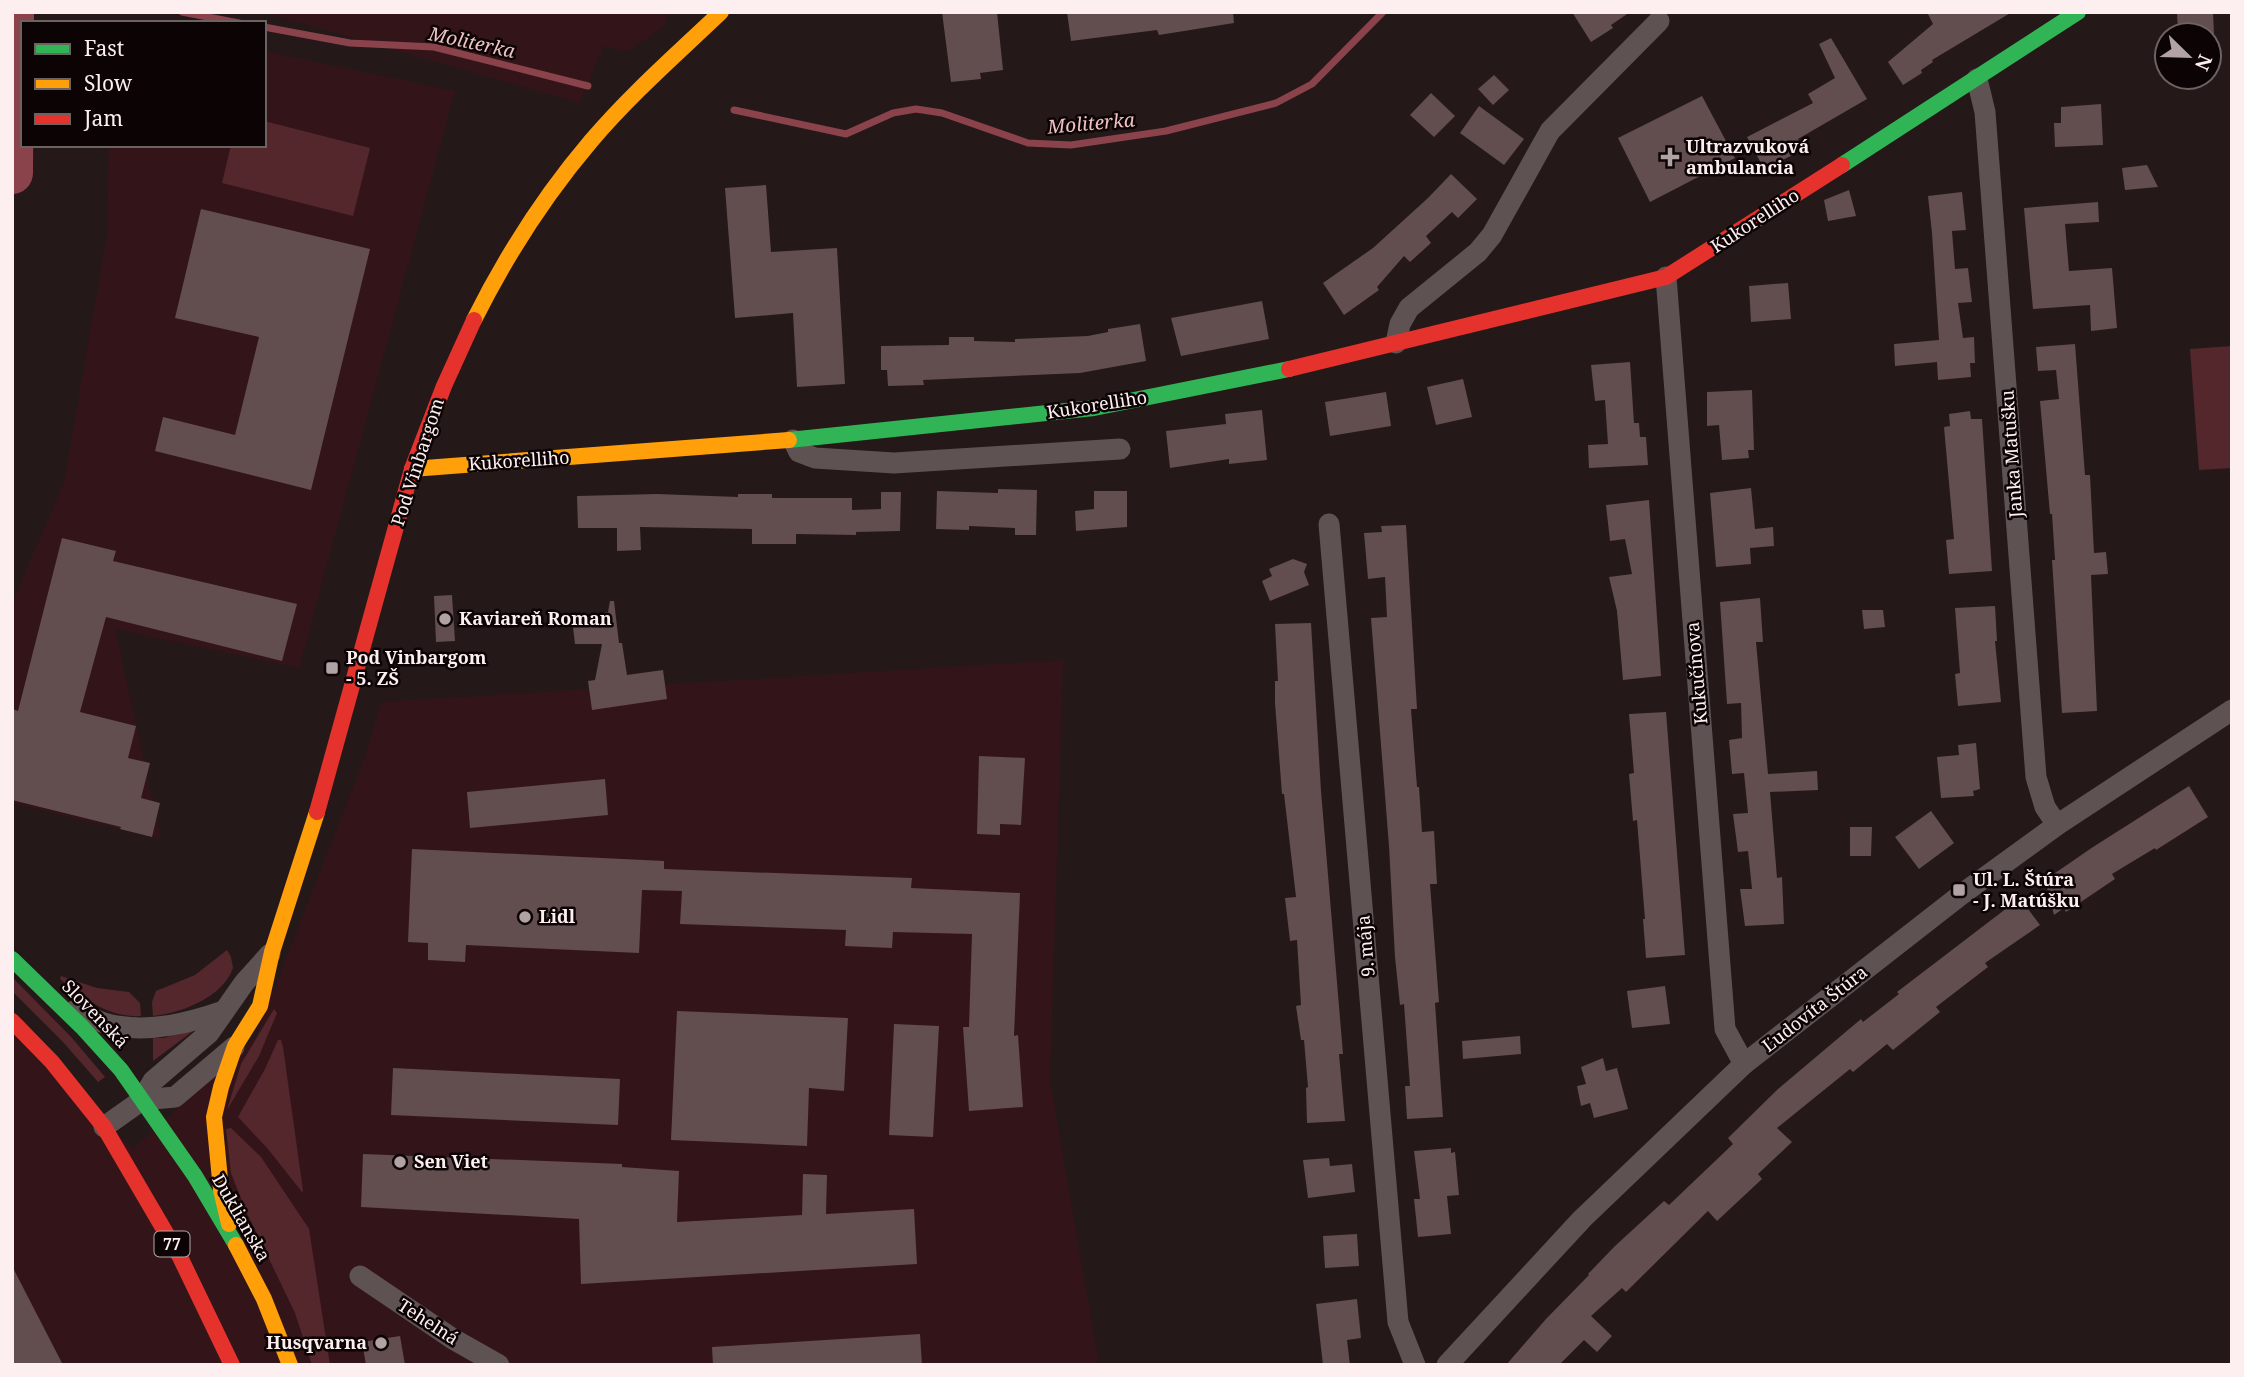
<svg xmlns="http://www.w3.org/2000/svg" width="2244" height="1377" viewBox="0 0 2244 1377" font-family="'Noto Serif',serif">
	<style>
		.built { fill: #331519 }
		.green { fill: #54272c }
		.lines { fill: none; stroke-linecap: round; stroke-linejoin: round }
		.stream { stroke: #8a434b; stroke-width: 7 }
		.river { stroke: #8a434b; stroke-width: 42 }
		.building { fill: #624d4f }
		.street { stroke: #5e5253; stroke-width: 21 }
		.fast { stroke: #30b455; stroke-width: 16 }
		.slow { stroke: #ff9f0a; stroke-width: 16 }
		.jam { stroke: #e5322d; stroke-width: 16 }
		.poi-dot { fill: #b1a3a4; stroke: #0c0404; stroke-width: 2.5 }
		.labels { text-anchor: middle; stroke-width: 5; stroke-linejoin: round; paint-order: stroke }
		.shield { fill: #0c0404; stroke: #b5a8a8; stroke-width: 2 }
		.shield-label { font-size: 16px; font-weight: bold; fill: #fdeeef }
		.poi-label { font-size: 18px; font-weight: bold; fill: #fdeeef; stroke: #0c0404; text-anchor: start }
		.street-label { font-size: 18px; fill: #fdeeef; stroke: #0c0404 }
		.water-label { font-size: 19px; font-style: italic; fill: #f0c2c4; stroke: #0c0404 }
	</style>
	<rect width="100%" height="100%" fill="#251819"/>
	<g class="built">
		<path d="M 263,12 L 670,12 L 664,26 L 629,51 L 604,46 L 579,103 Z"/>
		<path d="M 264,51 L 455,91 L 299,668 L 115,629 L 161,839 L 12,803 L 12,603 L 64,482 L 107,234 L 109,145 L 264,145 Z"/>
		<path d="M 1063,660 L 1050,1080 L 1099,1365 L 12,1365 L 12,1023 L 133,1149 L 255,1038 L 366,754 L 381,702 Z"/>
	</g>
	<g class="green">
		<path d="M 264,121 L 370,148 L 353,216 L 222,183 L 231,145 L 264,145 Z"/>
		<path d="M 2232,346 L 2232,468 L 2199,470 L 2190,349 Z"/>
		<path d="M 227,950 L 231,957 L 233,968 C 223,997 182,1013 153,1016 L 152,1002 L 156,991 L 195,975 Z"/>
		<path d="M 61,976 L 97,988 L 129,992 L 140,1003 L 141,1016 C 109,1018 83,998 60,979 Z"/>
		<path d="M 12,977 L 72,1038 L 105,1077 L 98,1082 L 63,1042 L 12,991 Z"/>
		<path d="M 274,1009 L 277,1013 L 259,1056 L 227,1110 L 241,1064 Z"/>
		<path d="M 192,1030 L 193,1031 L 153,1061 L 153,1038 L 164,1038 Z"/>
		<path d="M 278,1040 L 281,1040 L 283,1047 L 303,1191 L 302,1192 L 268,1149 L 238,1117 L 265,1069 Z"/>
		<path d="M 231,1128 L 261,1157 L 309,1229 L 330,1365 L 312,1365 L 295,1313 L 246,1211 L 231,1173 L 226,1129 Z"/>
	</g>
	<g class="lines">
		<g class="stream">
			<path d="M 182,12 L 239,23"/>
			<path d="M 264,27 L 350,43 L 434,47 L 588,86"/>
			<path d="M 734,110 L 846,134 L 893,113 L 916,109 L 942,113 L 1028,143 L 1071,145 L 1166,131 L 1276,103 L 1312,84 L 1383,12"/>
		</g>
		<path class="river" d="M 12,173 L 13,12"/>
	</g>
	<g class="building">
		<path d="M 942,12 L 997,12 L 1003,70 L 980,73 L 981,79 L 951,82 Z"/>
		<path d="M 1067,12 L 1233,12 L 1234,23 L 1159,35 L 1157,30 L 1071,41 Z"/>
		<path d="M 1572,12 L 1630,12 L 1611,25 L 1613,28 L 1591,42 Z"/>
		<path d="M 1927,12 L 2012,12 L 1932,60 L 1933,62 L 1921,70 L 1922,73 L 1903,85 L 1888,62 L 1933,24 Z"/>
		<path d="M 2177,12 L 2213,12 L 2214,35 L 2178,35 Z"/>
		<path d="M 1831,38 L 1867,99 L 1798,139 L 1803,150 L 1764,169 L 1747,137 L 1813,103 L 1808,94 L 1835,78 L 1819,44 Z"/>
		<path d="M 1494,75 L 1509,90 L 1493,105 L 1478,89 Z"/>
		<path d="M 1431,93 L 1455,116 L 1434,137 L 1410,115 Z"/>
		<path d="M 1702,96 L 1735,158 L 1650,202 L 1618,138 Z"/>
		<path d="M 2101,104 L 2103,145 L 2055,147 L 2054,123 L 2061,123 L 2061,107 Z"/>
		<path d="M 1479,106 L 1524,139 L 1504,165 L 1460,133 Z"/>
		<path d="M 2147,165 L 2158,187 L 2125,190 L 2122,168 Z"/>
		<path d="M 1451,174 L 1477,199 L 1458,218 L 1452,212 L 1426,236 L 1431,243 L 1410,262 L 1404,256 L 1377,287 L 1379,290 L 1344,315 L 1323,283 L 1373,248 L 1428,198 Z"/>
		<path d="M 766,185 L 771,252 L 837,248 L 845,384 L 797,387 L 793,313 L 735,318 L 725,188 Z"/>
		<path d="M 1849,190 L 1856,216 L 1828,221 L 1824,200 Z"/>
		<path d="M 1962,192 L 1966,230 L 1952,231 L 1955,269 L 1968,268 L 1972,302 L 1958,303 L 1963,338 L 1974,337 L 1975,363 L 1970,363 L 1971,377 L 1938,380 L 1937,362 L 1895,366 L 1894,344 L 1939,340 L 1932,233 L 1928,196 Z"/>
		<path d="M 2098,202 L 2099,222 L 2065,224 L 2069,271 L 2112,268 L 2117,328 L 2091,331 L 2090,305 L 2033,309 L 2024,208 Z"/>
		<path d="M 201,209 L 370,249 L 311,490 L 155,451 L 163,417 L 235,435 L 259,337 L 175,318 Z"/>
		<path d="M 1788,283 L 1791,319 L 1751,322 L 1749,286 Z"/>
		<path d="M 1262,301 L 1269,339 L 1181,356 L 1171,318 Z"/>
		<path d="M 1140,324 L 1146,361 L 1080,373 L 923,380 L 924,385 L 888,386 L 887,370 L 881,370 L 881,346 L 949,345 L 949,337 L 974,337 L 974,341 L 1015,342 L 1015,339 L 1088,336 L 1108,332 L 1108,329 Z"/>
		<path d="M 2075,344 L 2085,475 L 2090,475 L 2094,553 L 2106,552 L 2108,574 L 2091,575 L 2097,711 L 2062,713 L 2052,560 L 2055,560 L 2052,514 L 2050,514 L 2040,401 L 2059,399 L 2056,370 L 2038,371 L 2036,347 Z"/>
		<path d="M 1630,362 L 1634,423 L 1639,423 L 1640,437 L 1646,437 L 1648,465 L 1589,468 L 1588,445 L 1608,444 L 1605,400 L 1595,401 L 1591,365 Z"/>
		<path d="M 1463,379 L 1472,417 L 1436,425 L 1427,387 Z"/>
		<path d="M 1752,390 L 1754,450 L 1748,450 L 1749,458 L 1722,460 L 1719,425 L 1707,426 L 1707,392 Z"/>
		<path d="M 1386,392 L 1391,426 L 1330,436 L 1325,402 Z"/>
		<path d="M 1262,410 L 1267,460 L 1229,464 L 1229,459 L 1170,468 L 1166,431 L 1226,424 L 1225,414 Z"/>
		<path d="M 1970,411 L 1971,419 L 1982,419 L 1992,571 L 1949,574 L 1946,540 L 1954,539 L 1944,427 L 1950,426 L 1949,414 Z"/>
		<path d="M 1751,488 L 1755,529 L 1773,527 L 1774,546 L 1750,548 L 1751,564 L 1716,567 L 1710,493 Z"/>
		<path d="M 998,489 L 1037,490 L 1036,535 L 1015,535 L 1015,528 L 969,526 L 969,530 L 936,529 L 937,491 L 998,493 Z"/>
		<path d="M 1094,491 L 1127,491 L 1127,527 L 1076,531 L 1075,511 L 1094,509 Z"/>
		<path d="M 881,492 L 901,492 L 900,531 L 856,532 L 856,535 L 796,534 L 796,544 L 752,544 L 752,529 L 640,527 L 641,550 L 617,551 L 617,528 L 578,528 L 577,496 L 657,494 L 738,497 L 738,494 L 772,494 L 772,498 L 852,498 L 852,510 L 881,509 Z"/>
		<path d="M 1649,500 L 1661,676 L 1623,680 L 1617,611 L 1609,577 L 1632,574 L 1625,539 L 1610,541 L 1606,505 Z"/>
		<path d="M 1406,525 L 1417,709 L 1411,709 L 1417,787 L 1419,787 L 1422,832 L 1434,831 L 1437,884 L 1430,884 L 1439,1002 L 1435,1003 L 1443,1117 L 1407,1119 L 1405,1086 L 1410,1086 L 1404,1004 L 1400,1005 L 1395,957 L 1389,846 L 1371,618 L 1387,617 L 1385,577 L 1368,579 L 1364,533 L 1382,532 L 1381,526 Z"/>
		<path d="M 62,538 L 116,551 L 113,561 L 297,604 L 282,661 L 106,617 L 80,712 L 136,726 L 128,758 L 150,763 L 141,798 L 160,803 L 152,837 L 120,829 L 121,827 L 12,800 L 12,709 L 18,711 Z"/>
		<path d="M 1293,559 L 1307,564 L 1304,572 L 1309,585 L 1270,601 L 1262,581 L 1272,576 L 1269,569 Z"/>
		<path d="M 452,595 L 455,641 L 436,642 L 434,596 Z"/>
		<path d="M 1760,598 L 1763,642 L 1756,642 L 1768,774 L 1817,771 L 1818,790 L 1770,792 L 1777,878 L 1782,877 L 1784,924 L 1745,926 L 1740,889 L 1752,889 L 1748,851 L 1738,852 L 1733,814 L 1748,813 L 1744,773 L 1732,774 L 1729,740 L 1742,738 L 1741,703 L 1727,704 L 1720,602 Z"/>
		<path d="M 610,601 L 614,601 L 619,643 L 622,643 L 627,675 L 663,670 L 667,699 L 592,710 L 588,681 L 595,680 L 602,644 L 575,644 L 572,619 L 608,612 Z"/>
		<path d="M 1995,606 L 1997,641 L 1995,641 L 2001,702 L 1958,706 L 1955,674 L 1960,673 L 1955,608 Z"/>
		<path d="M 1862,610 L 1883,610 L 1885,627 L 1864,629 Z"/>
		<path d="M 1311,623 L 1321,791 L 1343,1054 L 1339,1054 L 1345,1121 L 1307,1123 L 1306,1088 L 1308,1087 L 1304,1040 L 1301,1040 L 1296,1006 L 1301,1005 L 1297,940 L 1290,941 L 1285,898 L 1296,897 L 1284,794 L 1282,794 L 1275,703 L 1275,681 L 1278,681 L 1275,624 Z"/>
		<path d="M 1666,712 L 1685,955 L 1646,958 L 1643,919 L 1645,919 L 1637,820 L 1633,821 L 1629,774 L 1634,773 L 1629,714 Z"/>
		<path d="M 1976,743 L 1980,789 L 1973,791 L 1974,796 L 1941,798 L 1937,757 L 1959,755 L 1958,745 Z"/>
		<path d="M 979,756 L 1025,758 L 1021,825 L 1000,824 L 1000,835 L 977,834 Z"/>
		<path d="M 605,779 L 608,815 L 470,828 L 467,792 Z"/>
		<path d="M 2189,786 L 2208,817 L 2156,850 L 2155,848 L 2112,874 L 2115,879 L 2066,912 L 2064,908 L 2054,915 L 2045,880 L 2093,847 Z"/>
		<path d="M 1931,811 L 1954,843 L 1919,869 L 1895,837 Z"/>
		<path d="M 1850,827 L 1872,827 L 1871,856 L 1850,856 Z"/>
		<path d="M 412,849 L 664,861 L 664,869 L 912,878 L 911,888 L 1020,893 L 1014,1036 L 1018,1035 L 1023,1107 L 969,1111 L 963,1027 L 969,1027 L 972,934 L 893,932 L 892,948 L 845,946 L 846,930 L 680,924 L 682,891 L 642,890 L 639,953 L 466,945 L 465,962 L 428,960 L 428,943 L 408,942 Z"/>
		<path d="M 2020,898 L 2040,925 L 1985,963 L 1988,967 L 1936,1007 L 1940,1012 L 1893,1050 L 1887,1044 L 1853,1072 L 1850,1069 L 1777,1128 L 1792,1142 L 1758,1174 L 1762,1179 L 1717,1221 L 1708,1211 L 1626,1292 L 1622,1288 L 1591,1316 L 1612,1336 L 1597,1352 L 1584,1340 L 1559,1365 L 1506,1365 L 1546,1319 L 1589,1275 L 1588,1274 L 1615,1246 L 1664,1201 L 1669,1205 L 1733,1144 L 1728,1138 L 1778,1089 L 1861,1019 L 1863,1022 L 1899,994 L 1897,992 Z"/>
		<path d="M 1665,986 L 1670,1024 L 1632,1028 L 1627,991 Z"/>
		<path d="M 677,1011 L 848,1018 L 844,1091 L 809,1088 L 807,1146 L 671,1140 Z"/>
		<path d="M 894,1024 L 939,1026 L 933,1137 L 889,1135 Z"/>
		<path d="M 1520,1036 L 1521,1054 L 1463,1059 L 1462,1041 Z"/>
		<path d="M 1603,1058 L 1606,1071 L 1617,1068 L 1628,1109 L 1594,1118 L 1590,1103 L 1581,1106 L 1577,1086 L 1586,1084 L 1581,1067 Z"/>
		<path d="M 393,1068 L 620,1079 L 618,1125 L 391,1115 Z"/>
		<path d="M 1451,1148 L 1451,1153 L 1455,1152 L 1459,1195 L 1447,1196 L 1451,1234 L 1418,1237 L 1414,1199 L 1420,1199 L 1414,1151 Z"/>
		<path d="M 363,1154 L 622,1164 L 622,1167 L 679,1171 L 677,1222 L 802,1215 L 803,1174 L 827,1175 L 826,1214 L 914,1209 L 917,1264 L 581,1284 L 579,1219 L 361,1207 Z"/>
		<path d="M 1329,1158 L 1330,1166 L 1352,1164 L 1355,1192 L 1308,1198 L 1303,1160 Z"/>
		<path d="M 1357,1234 L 1359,1266 L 1325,1268 L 1323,1236 Z"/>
		<path d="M 12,1266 L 63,1365 L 12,1365 Z"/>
		<path d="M 1357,1299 L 1361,1338 L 1347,1340 L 1350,1365 L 1323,1365 L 1316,1304 Z"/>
		<path d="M 920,1334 L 922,1365 L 713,1365 L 712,1347 Z"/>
		<path d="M 400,1336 L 405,1365 L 366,1365 L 362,1342 Z"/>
	</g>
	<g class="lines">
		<g class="street">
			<path d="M 1977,79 L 1985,112 L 2036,777 L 2045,807 L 2057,825"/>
			<path d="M 1666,277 L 1725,1029 L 1744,1064"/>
			<path d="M 1396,343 L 1400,324 L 1409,308 L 1478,252 L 1492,235 L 1550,131 L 1659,21"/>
			<path d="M 793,440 L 799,452 L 815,458 L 894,463 L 1120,449"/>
			<path d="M 1329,524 L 1398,1322 L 1415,1365"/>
			<path d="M 74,1011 C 87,1016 102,1024 116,1026 C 153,1032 189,1023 224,1011"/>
			<path d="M 142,1100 L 175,1097 L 234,1047"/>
			<path d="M 104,1127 L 142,1100 L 153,1081 L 209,1033 L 244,983 L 270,954"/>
			<path d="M 360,1276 L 453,1339 L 499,1365"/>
			<path d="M 1447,1365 L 1582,1219 L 1744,1064 L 1962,894 L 2057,825 L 2232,710"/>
		</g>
		<g class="fast">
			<path d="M 1842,165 L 2078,12"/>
			<path d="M 789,440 L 1094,408 L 1289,369"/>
			<path d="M 12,959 L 82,1027 L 121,1070 L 195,1176 L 236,1245"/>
		</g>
		<g class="slow">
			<path d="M 474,320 C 506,256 545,195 591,141 C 631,94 677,54 721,12"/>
			<path d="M 412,469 L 789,440"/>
			<path d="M 229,1224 L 221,1190 L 214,1117 L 221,1087 L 235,1046 L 260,1006 L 272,952 L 317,812"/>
			<path d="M 236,1245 L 264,1299 L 290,1365"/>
		</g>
		<g class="jam">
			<path d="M 1289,369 L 1666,277 L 1842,165"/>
			<path d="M 317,812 L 412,469 L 444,386 L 474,320"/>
			<path d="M 12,1021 L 52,1062 L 104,1127 L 180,1257 L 232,1365"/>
		</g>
	</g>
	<g class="poi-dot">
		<path d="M1666.5 146.5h7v7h7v7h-7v7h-7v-7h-7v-7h7z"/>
		<circle cx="445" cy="619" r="7"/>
		<rect x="325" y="661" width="14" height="14" rx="3.5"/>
		<rect x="1952" y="883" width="14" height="14" rx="3.5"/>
		<circle cx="525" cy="917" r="7"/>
		<circle cx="400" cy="1162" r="7"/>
		<circle cx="381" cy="1343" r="7"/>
	</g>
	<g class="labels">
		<rect class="shield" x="154.5" y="1231.5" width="35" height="25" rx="5"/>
		<g class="shield-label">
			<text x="172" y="1250">77</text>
		</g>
		<g class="poi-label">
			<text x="1686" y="153">Ultrazvuková<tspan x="1686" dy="21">ambulancia</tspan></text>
			<text x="459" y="625">Kaviareň Roman</text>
			<text x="346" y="664">Pod Vinbargom<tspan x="346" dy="21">- 5. ZŠ</tspan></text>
			<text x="1973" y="886">Ul. L. Štúra<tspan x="1973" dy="21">- J. Matúšku</tspan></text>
			<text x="539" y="923">Lidl</text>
			<text x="414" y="1168">Sen Viet</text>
			<text x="367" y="1349" text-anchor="end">Husqvarna</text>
		</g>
		<g class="street-label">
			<text transform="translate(1755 221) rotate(-33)" y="6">Kukorelliho</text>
			<text transform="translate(1097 405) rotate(-9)" y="6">Kukorelliho</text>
			<text transform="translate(2012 454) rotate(-94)" y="6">Janka Matušku</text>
			<text transform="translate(519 461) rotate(-4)" y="6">Kukorelliho</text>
			<text transform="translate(418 462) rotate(-72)" y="6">Pod Vinbargom</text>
			<text transform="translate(1697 673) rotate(-95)" y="6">Kukučínova</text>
			<text transform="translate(1366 946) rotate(-95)" y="6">9. mája</text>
			<text transform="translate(1815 1009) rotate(-38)" y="6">Ľudovíta Štúra</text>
			<text transform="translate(95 1014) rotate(46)" y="6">Slovenská</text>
			<text transform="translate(241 1218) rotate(60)" y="6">Duklianska</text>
			<text transform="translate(428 1322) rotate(33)" y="6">Tehelná</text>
		</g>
		<g class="water-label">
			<text transform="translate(472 42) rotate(12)" y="7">Moliterka</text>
			<text transform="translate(1091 123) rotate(-5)" y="7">Moliterka</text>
		</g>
	</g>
	<rect width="2244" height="1377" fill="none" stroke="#fdeeef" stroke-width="28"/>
	<rect x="21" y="21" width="245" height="126" fill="#0c0404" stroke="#6c6262" stroke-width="2"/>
	<rect x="35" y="44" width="35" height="10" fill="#30b455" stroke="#6c6262" stroke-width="2"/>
	<text x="84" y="56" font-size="21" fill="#fdeeef">Fast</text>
	<rect x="35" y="79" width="35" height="10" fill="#ff9f0a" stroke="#6c6262" stroke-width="2"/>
	<text x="84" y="91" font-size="21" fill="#fdeeef">Slow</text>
	<rect x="35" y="114" width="35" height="10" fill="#e5322d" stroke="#6c6262" stroke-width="2"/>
	<text x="84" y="126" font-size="21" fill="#fdeeef">Jam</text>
	<g transform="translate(2188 56) rotate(113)"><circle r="33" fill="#0c0404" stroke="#6c6262" stroke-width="2"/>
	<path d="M0-5L12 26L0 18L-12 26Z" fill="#b1a3a4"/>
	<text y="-10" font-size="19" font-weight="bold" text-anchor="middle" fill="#fdeeef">N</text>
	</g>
</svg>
